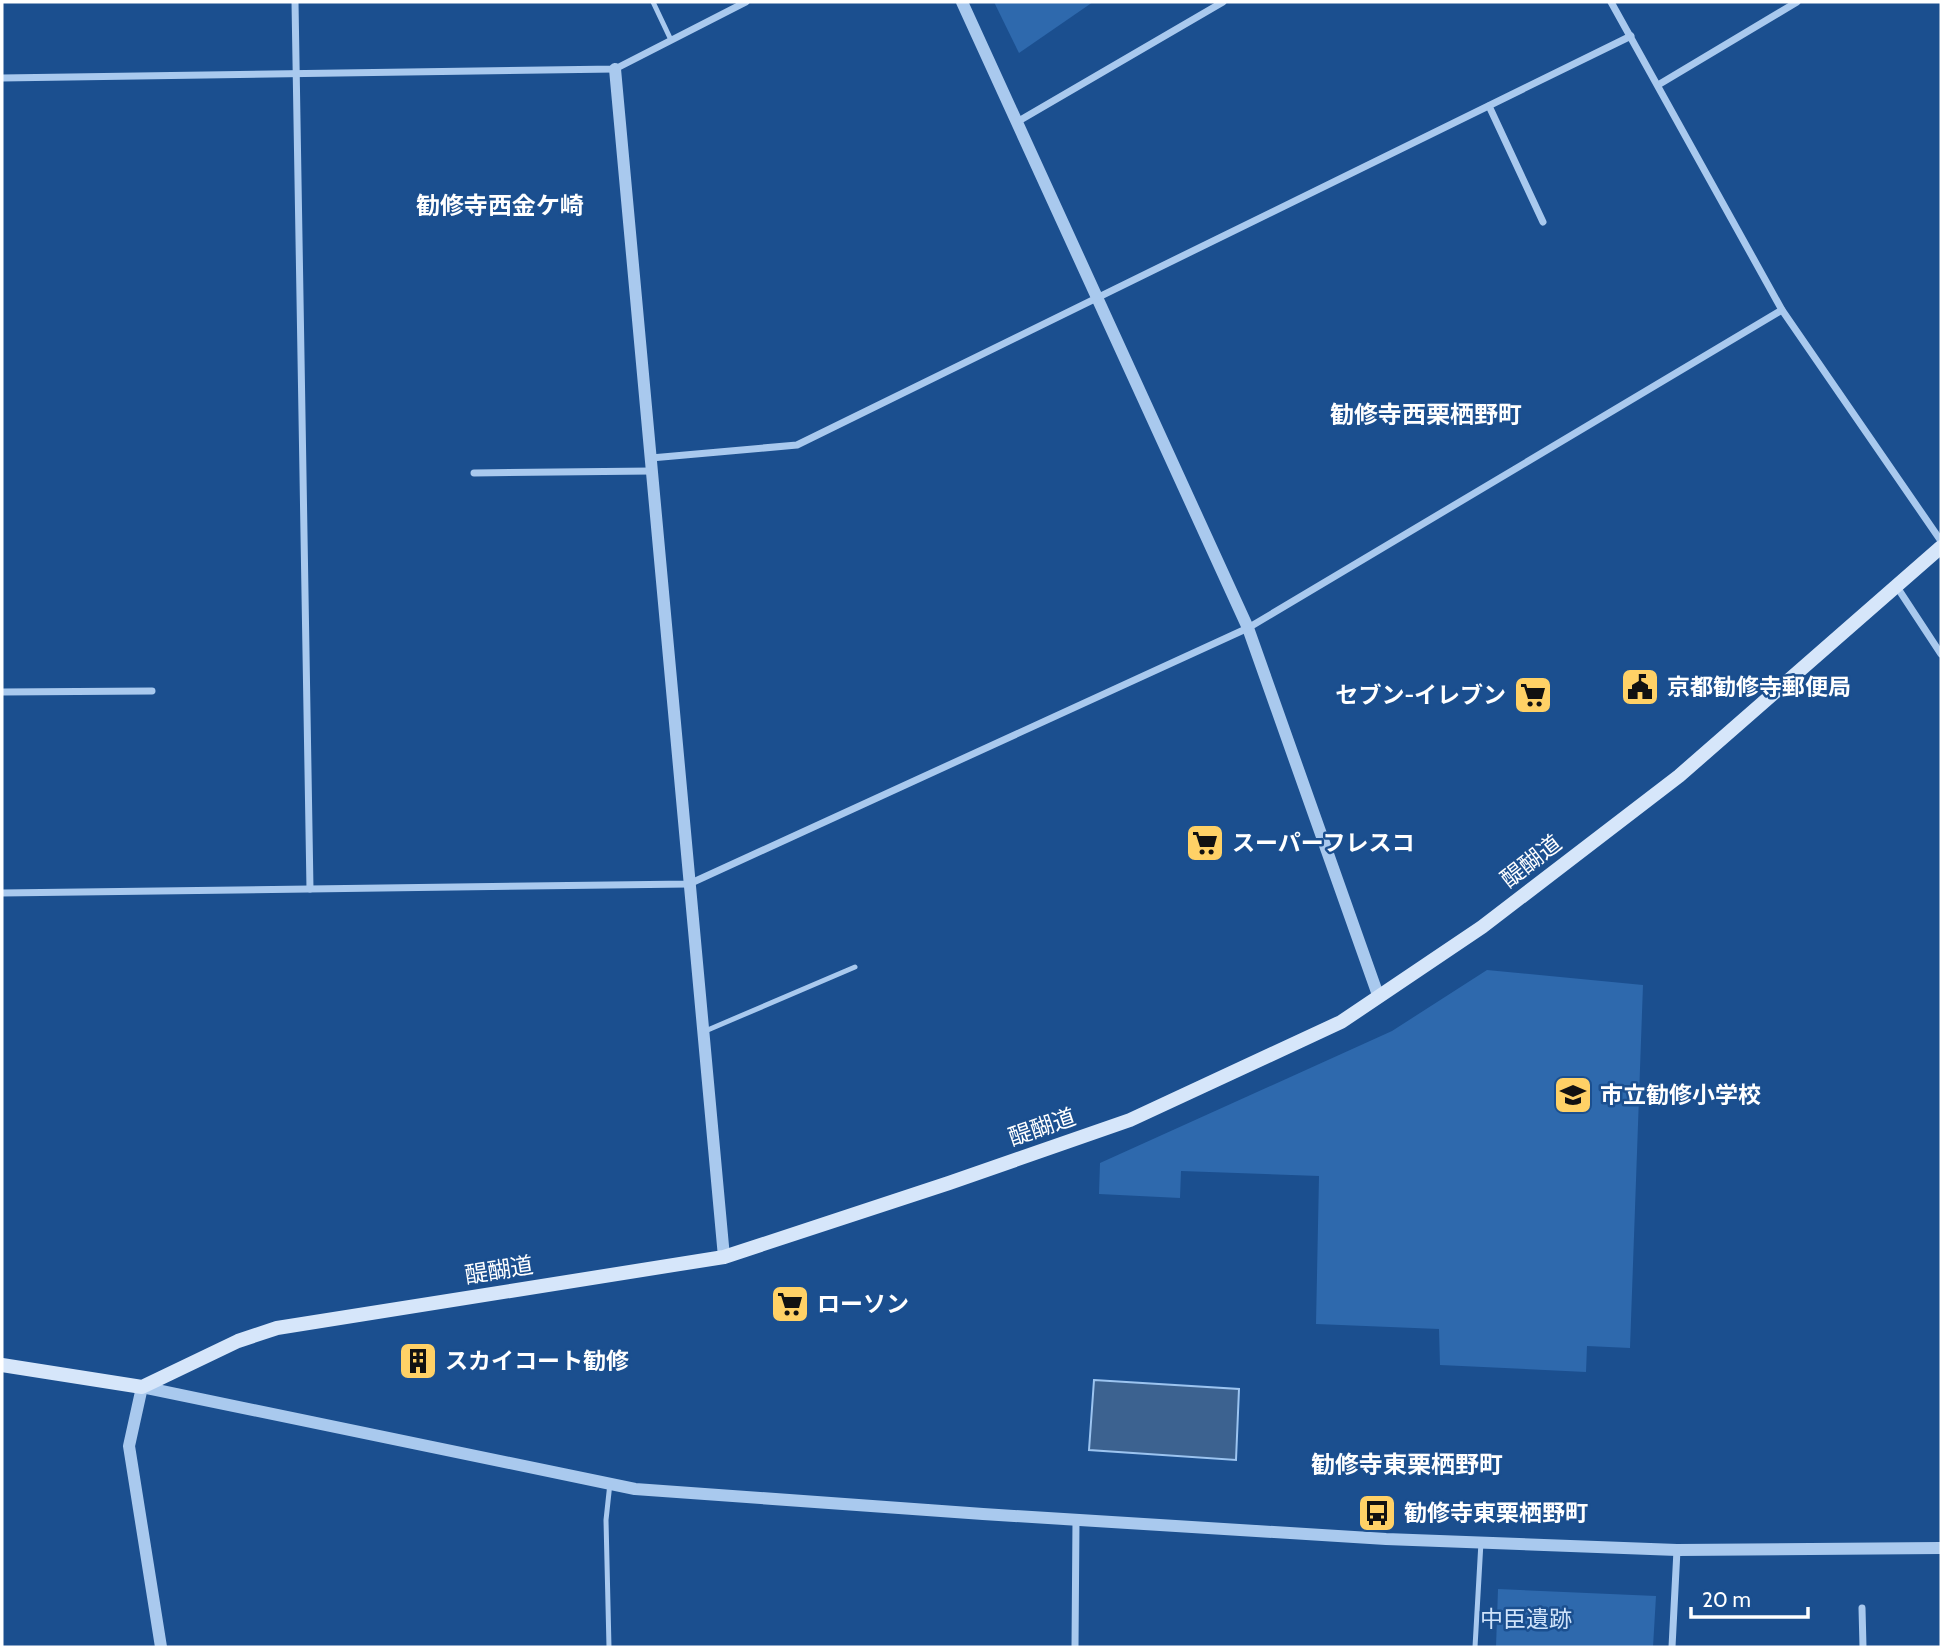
<svg xmlns="http://www.w3.org/2000/svg" width="1943" height="1649" viewBox="0 0 1943 1649" font-family="Cabin,'Noto Sans JP',sans-serif">
	<style>
		.green { fill: #2e69ad }
		.water { fill: #3c6290; stroke: #9cc4f0; stroke-width: 2 }
		.lines { fill: none; stroke-linecap: round; stroke-linejoin: round }
		.service { stroke: #a9c9ee; stroke-width: 5 }
		.minor { stroke: #a9c9ee; stroke-width: 7 }
		.tertiary { stroke: #a9c9ee; stroke-width: 12 }
		.secondary { stroke: #d6e6fa; stroke-width: 14 }
		.labels { text-anchor: middle; stroke-width: 5; stroke-linejoin: round; paint-order: stroke }
		.poi-label { font-size: 23px; font-weight: bold; fill: #fff; stroke: #1b4f8f; text-anchor: start }
		.street-label { font-size: 23px; fill: #fff; stroke: #1b4f8f }
		.park-label { font-size: 23px; fill: #cfe3fa; stroke: #1b4f8f }
		.neighbourhood-label { font-size: 24px; font-weight: bold; fill: #fff; stroke: #1b4f8f }
	</style>
	<rect width="100%" height="100%" fill="#1b4f8f"/>
	<g class="green">
		<path d="M 994,2 L 1093,2 L 1019,53 Z"/>
		<path d="M 1487,970 L 1643,985 L 1630,1348 L 1587,1346 L 1586,1372 L 1440,1365 L 1439,1329 L 1316,1324 L 1319,1176 L 1181,1171 L 1180,1198 L 1099,1194 L 1100,1163 L 1392,1031 Z"/>
		<path d="M 1498,1589 L 1656,1596 L 1653,1647 L 1496,1647 Z"/>
	</g>
	<path class="water" d="M 1094,1380 L 1239,1389 L 1236,1460 L 1089,1450 Z"/>
	<g class="lines">
		<g class="service">
			<path d="M 653,2 L 671,40"/>
			<path d="M 703,1032 L 855,967"/>
			<path d="M 609,1647 L 606,1520 L 610,1483"/>
			<path d="M 1475,1647 L 1481,1542"/>
		</g>
		<g class="minor">
			<path d="M 295,2 L 310,889"/>
			<path d="M 1611,2 L 1782,310 L 1941,541"/>
			<path d="M 2,78 L 615,69 L 746,2"/>
			<path d="M 1658,85 L 1797,2"/>
			<path d="M 1489,106 L 1543,222"/>
			<path d="M 1017,122 L 1223,2"/>
			<path d="M 651,458 L 797,445 L 1631,36"/>
			<path d="M 474,473 L 652,471"/>
			<path d="M 1897,587 L 1941,654"/>
			<path d="M 2,692 L 152,691"/>
			<path d="M 2,893 L 689,884 L 1248,628 L 1782,310"/>
			<path d="M 1862,1608 L 1863,1647"/>
			<path d="M 1075,1647 L 1076,1520"/>
			<path d="M 1672,1647 L 1677,1550"/>
		</g>
		<g class="tertiary">
			<path d="M 962,2 L 1248,628 L 1378,995"/>
			<path d="M 615,69 L 724,1257"/>
			<path d="M 161,1647 L 129,1446 L 142,1387 L 635,1489 L 983,1514 L 1386,1539 L 1677,1550 L 1941,1548"/>
		</g>
		<path class="secondary" d="M 2,1365 L 142,1387 L 238,1341 L 277,1328 L 724,1257 L 949,1183 L 1130,1120 L 1341,1022 L 1482,927 L 1679,776 L 1941,547"/>
	</g>
	<defs>
		<symbol id="civic-square" viewBox="-11 -11 22 22"><rect x="-9" y="-9" width="18" height="18" rx="4" fill="#ffd166" stroke="#1b4f8f"/><path d="M-.6-6.5H3V-4.5H.6V-3L4-1V1h2V6H-6V1h2V-1L-.6-3ZM-1.2 2.5V6h2.4V2.5Z" fill="#111"/></symbol>
		<symbol id="supermarket-square" viewBox="-11 -11 22 22"><rect x="-9" y="-9" width="18" height="18" rx="4" fill="#ffd166" stroke="#1b4f8f"/><path d="M-6-5.5h2.5l.6 2H6L4.5 2H-2.5L-4.4-4H-6ZM-1.5 3.2a1.3 1.3 0 1 0 .1 0ZM3 3.2a1.3 1.3 0 1 0 .1 0Z" fill="#111"/></symbol>
		<symbol id="school-square" viewBox="-11 -11 22 22"><rect x="-9" y="-9" width="18" height="18" rx="4" fill="#ffd166" stroke="#1b4f8f"/><path d="M0-5L7-2L0 1L-7-2ZM-4 1L0 2.5L4 1V4Q0 6-4 4Z" fill="#111"/></symbol>
		<symbol id="building-square" viewBox="-11 -11 22 22"><rect x="-9" y="-9" width="18" height="18" rx="4" fill="#ffd166" stroke="#1b4f8f"/><path d="M-4-6H4V6H1V3H-1V6H-4ZM-2.5-4.3h1.7v1.8h-1.7ZM.8-4.3h1.7v1.8H.8ZM-2.5-1h1.7V.8h-1.7ZM.8-1h1.7V.8H.8Z" fill="#111"/></symbol>
		<symbol id="bus-square" viewBox="-11 -11 22 22"><rect x="-9" y="-9" width="18" height="18" rx="4" fill="#ffd166" stroke="#1b4f8f"/><path d="M-5-6H5V4H4V6H2V4H-2V6H-4V4H-5ZM-3.5-4V0h7V-4ZM-3.5 1.2v1.5H-2V1.2ZM2 1.2v1.5H3.5V1.2Z" fill="#111"/></symbol>
	</defs>
	<g fill-rule="evenodd">
		<use href="#civic-square" x="1618" y="665" width="44" height="44"/>
		<use href="#supermarket-square" x="1511" y="673" width="44" height="44"/>
		<use href="#supermarket-square" x="1183" y="821" width="44" height="44"/>
		<use href="#school-square" x="1551" y="1073" width="44" height="44"/>
		<use href="#supermarket-square" x="768" y="1282" width="44" height="44"/>
		<use href="#building-square" x="396" y="1339" width="44" height="44"/>
		<use href="#bus-square" x="1355" y="1491" width="44" height="44"/>
	</g>
	<g class="labels">
		<g class="poi-label">
			<text x="1667" y="695">京都勧修寺郵便局</text>
			<text x="1506" y="703" text-anchor="end">セブン-イレブン</text>
			<text x="1232" y="851">スーパーフレスコ</text>
			<text x="1600" y="1103">市立勧修小学校</text>
			<text x="817" y="1312">ローソン</text>
			<text x="445" y="1369">スカイコート勧修</text>
			<text x="1404" y="1521">勧修寺東栗栖野町</text>
		</g>
		<g class="street-label">
			<text transform="translate(1531 861) rotate(-38)" y="8">醍醐道</text>
			<text transform="translate(1042 1127) rotate(-19)" y="8">醍醐道</text>
			<text transform="translate(499 1270) rotate(-9)" y="8">醍醐道</text>
		</g>
		<g class="park-label">
			<text x="1526" y="1627">中臣遺跡</text>
		</g>
		<g class="neighbourhood-label">
			<text x="500" y="214">勧修寺西金ケ崎</text>
			<text x="1426" y="423">勧修寺西栗栖野町</text>
			<text x="1407" y="1473">勧修寺東栗栖野町</text>
		</g>
	</g>
	<rect width="1943" height="1649" fill="none" stroke="#ffffff" stroke-width="7"/>
	<path d="M1691 1607v10h117v-10" fill="none" stroke="#ffffff" stroke-width="3.5"/>
	<text x="1702" y="1607" font-size="21" fill="#ffffff" stroke="#1b4f8f" stroke-width="5" paint-order="stroke">20 m</text>
</svg>
